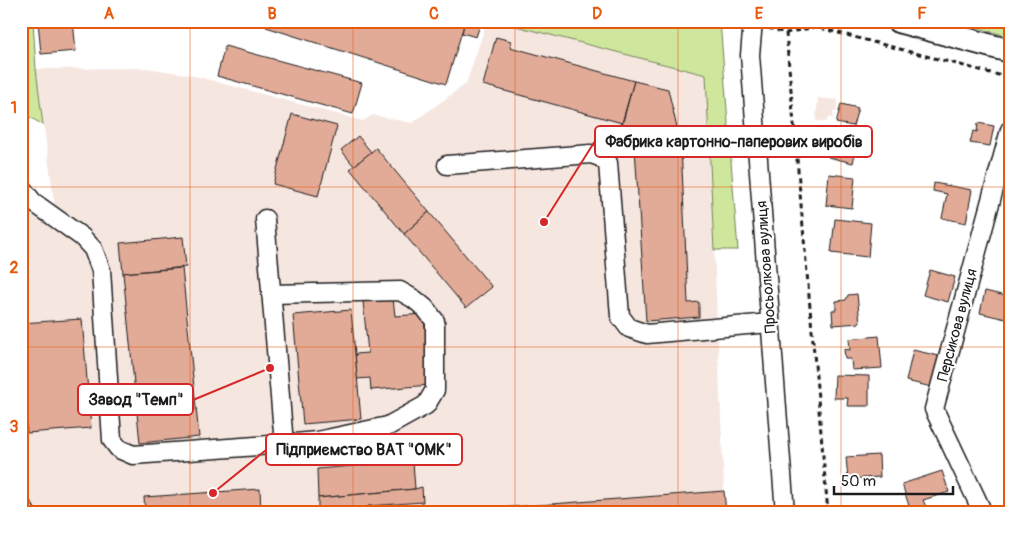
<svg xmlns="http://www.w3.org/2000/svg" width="1031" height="534" viewBox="0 0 1031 534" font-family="Pangolin,sans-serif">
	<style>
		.built { fill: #f6e6e0 }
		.green { fill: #cee79d; stroke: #75825c }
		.building { fill: #e2ab98; stroke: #1c1c1c }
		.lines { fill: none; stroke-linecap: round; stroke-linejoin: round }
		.minor-casing { stroke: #1c1c1c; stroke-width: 21 }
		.major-casing { stroke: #1c1c1c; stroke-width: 26 }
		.path { stroke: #1c1c1c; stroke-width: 3; stroke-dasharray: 5 4; stroke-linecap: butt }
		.minor { stroke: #fff; stroke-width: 18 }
		.major { stroke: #fff; stroke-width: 22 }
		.grid { fill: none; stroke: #e8590c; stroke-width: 1; stroke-opacity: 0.55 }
		.labels { text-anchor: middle; stroke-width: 4.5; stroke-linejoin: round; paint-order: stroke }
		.street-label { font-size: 15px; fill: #1c1c1c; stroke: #fff }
		.leader { fill: none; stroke: #d62828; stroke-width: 2 }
		.callout-dot { fill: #d62828; stroke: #fff; stroke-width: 2 }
		.callout { fill: #fff; stroke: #d62828; stroke-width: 2 }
		.callout-label { font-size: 16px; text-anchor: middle; font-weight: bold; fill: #1c1c1c }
		.neatline { fill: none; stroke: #e8590c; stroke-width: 2 }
		.grid-label { font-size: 16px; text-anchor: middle; font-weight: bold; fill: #e8590c }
	</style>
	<rect width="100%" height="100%" fill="#fff"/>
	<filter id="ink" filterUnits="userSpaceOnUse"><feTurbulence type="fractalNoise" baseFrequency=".02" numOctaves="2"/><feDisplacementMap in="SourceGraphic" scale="10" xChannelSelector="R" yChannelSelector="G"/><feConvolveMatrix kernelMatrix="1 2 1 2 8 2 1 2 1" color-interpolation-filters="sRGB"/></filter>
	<g filter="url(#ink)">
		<g class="built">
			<path d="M 487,21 L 496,21 L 707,75 L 725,513 L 21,513 L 21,207 L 55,208 L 36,69 L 147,68 L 191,75 L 363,121 L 372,115 L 412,123 L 466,84 Z"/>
			<path d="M 818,98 L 838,100 L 836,112 L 833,112 L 833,118 L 828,117 L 827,122 L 816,121 Z"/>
		</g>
		<g class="green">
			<path d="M 21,21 L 33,21 L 36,69 L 43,125 L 23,113 L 21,101 Z"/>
			<path d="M 496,21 L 720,21 L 738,250 L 714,250 L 706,75 Z"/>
			<path d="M 955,21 L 1010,21 L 1010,37 Z"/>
		</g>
		<g class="building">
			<path d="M 38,21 L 73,21 L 76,51 L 41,54 Z"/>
			<path d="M 268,21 L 453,21 L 464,25 L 446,84 L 266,27 Z"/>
			<path d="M 465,21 L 481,22 L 476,37 L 462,33 Z"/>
			<path d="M 496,37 L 511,41 L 510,47 L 634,81 L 622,123 L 483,85 Z"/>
			<path d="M 225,46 L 362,83 L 353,114 L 217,76 Z"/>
			<path d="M 634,81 L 668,89 L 681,145 L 634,133 L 621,129 Z"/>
			<path d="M 841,104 L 858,108 L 853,126 L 836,123 Z"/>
			<path d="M 292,114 L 337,126 L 318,196 L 273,184 Z"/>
			<path d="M 978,123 L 994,126 L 990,146 L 970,143 L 973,131 L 977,132 Z"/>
			<path d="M 833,130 L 859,135 L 853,163 L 828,157 Z"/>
			<path d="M 634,133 L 681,145 L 688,303 L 699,302 L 699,317 L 646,321 Z"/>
			<path d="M 358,136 L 371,152 L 354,166 L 341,150 Z"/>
			<path d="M 376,148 L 429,212 L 404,234 L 350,169 Z"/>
			<path d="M 829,174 L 855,177 L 852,208 L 826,205 Z"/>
			<path d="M 934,183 L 972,190 L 966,223 L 942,218 L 947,194 L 933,191 Z"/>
			<path d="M 429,212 L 492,287 L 466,308 L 404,234 Z"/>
			<path d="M 835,219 L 871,223 L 868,257 L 831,253 Z"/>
			<path d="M 183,237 L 186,267 L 123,273 L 120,243 Z"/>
			<path d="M 182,268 L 199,437 L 140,443 L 123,273 Z"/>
			<path d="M 930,270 L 955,277 L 948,302 L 923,295 Z"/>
			<path d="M 985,291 L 1010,297 L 1010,320 L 980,313 Z"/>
			<path d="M 857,294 L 860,323 L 833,325 L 832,310 L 836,310 L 836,301 L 846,300 L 848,295 Z"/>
			<path d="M 393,298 L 395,316 L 424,314 L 430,385 L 371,390 L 370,378 L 357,379 L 355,354 L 368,353 L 363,301 Z"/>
			<path d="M 351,310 L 361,419 L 303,424 L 293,315 Z"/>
			<path d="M 82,319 L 91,428 L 27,433 L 21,364 L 21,323 Z"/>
			<path d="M 879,336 L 882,368 L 852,370 L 851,359 L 845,359 L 844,349 L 850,350 L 849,339 Z"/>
			<path d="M 913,350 L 939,356 L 932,387 L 906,381 Z"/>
			<path d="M 835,375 L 869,376 L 869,406 L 847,406 L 848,398 L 834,398 Z"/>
			<path d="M 879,455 L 880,477 L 848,479 L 846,457 Z"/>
			<path d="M 413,461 L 415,489 L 318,498 L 317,469 Z"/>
			<path d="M 942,471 L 949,492 L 923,500 L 926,507 L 911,512 L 902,484 Z"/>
			<path d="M 422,487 L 423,502 L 368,506 L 368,513 L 318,513 L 318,498 L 415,489 Z"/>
			<path d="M 260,489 L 261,513 L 145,513 L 144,497 Z"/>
			<path d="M 724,491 L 726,513 L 473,513 L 472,510 Z"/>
		</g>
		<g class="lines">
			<defs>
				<g id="minor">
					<path d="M 753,21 L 750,55 L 785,513"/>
					<path d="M 447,165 L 591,154 L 600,157 L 608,163 L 620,316 L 629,328 L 647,334 L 770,323"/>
					<path d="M 21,187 L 33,202 L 82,237 L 93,249 L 101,270 L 112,440 L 119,449 L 133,455 L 284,444 L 265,219"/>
					<path d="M 271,294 L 400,291 L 414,299 L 425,308 L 435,321 L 435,390 L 426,405 L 388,426 L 317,441 L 284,444"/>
					<path d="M 21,505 L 26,513"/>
					<path d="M 983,513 L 934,409 L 1010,130"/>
				</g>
				<path id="major" d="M 898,21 L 1010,51"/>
			</defs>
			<use href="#minor" class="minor-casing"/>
			<use href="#major" class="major-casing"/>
			<g class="path">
				<path d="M 768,28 L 786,33 L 816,27 L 1010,78"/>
				<path d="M 786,33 L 828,513"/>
			</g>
			<use href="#minor" class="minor"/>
			<use href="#major" class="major"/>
		</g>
	</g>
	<path class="grid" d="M 190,21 L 190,513M 353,21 L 353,513M 515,21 L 515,513M 678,21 L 678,513M 841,21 L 841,513M 21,187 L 1010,187M 21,347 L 1010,347"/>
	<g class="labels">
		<g class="street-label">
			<text transform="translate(766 267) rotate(-94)" y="5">Просьолкова вулиця</text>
			<text transform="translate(957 325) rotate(-75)" y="5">Персикова вулиця</text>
		</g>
	</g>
	<path class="leader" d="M544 222L595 141M270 368L193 400M213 493L266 450"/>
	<g class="callout-dot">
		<circle cx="544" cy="222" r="5"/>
		<circle cx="270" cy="368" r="5"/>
		<circle cx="213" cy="493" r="5"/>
	</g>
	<g class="callout">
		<rect x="595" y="126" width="277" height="31" rx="5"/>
		<rect x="78" y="384" width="115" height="31" rx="5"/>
		<rect x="266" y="434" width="196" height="31" rx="5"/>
	</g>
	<g class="callout-label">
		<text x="734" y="147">Фабрика картонно-паперових виробів</text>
		<text x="136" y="405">Завод "Темп"</text>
		<text x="364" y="455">Підприємство ВАТ "ОМК"</text>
	</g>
	<rect width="1031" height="534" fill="none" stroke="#fff" stroke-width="55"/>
	<path d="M834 486v8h119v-8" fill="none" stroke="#1c1c1c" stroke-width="2.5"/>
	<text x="841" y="486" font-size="15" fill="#1c1c1c" stroke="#ffffff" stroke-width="4" paint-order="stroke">50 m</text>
	<rect x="28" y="28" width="976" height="478" class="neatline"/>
	<g class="grid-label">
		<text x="109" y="19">A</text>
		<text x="272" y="19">B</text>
		<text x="434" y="19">C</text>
		<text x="597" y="19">D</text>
		<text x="759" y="19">E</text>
		<text x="922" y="19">F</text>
		<text x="14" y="113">1</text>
		<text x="14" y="273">2</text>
		<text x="14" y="432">3</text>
	</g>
</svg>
